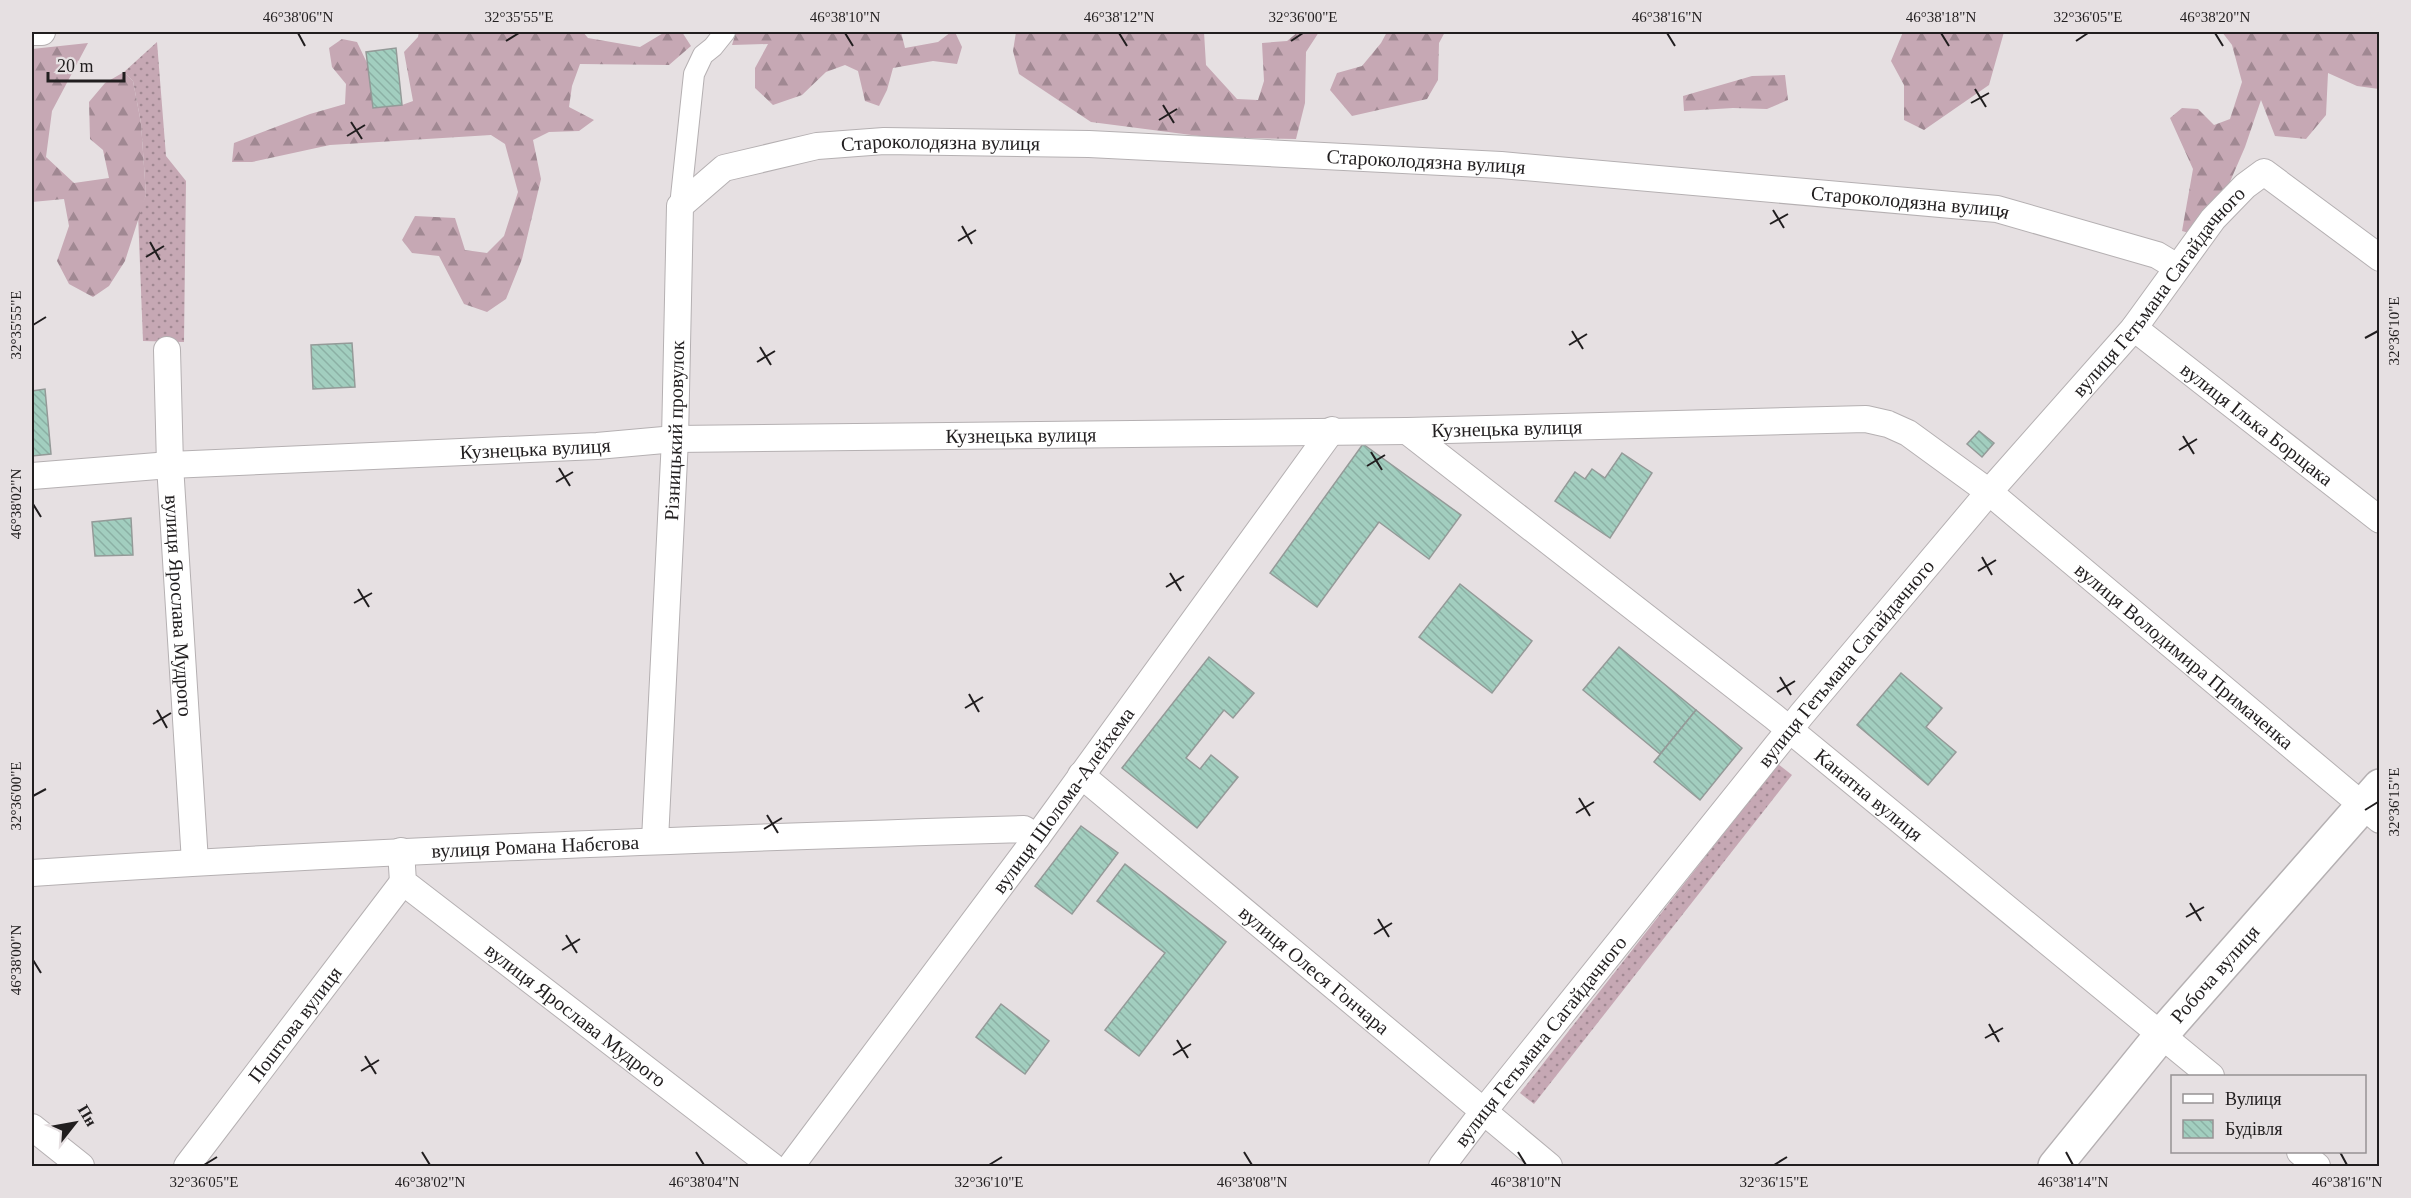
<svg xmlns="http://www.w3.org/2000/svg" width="2411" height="1198" viewBox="0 0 2411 1198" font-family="Georgia,serif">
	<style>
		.grass { fill: url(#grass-dots) }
		.forest { fill: url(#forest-firs) }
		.building { fill: url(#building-back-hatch); stroke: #949a98; stroke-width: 1.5 }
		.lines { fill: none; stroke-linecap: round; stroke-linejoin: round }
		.pedestrian-casing { stroke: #b5b0b2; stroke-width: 22 }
		.minor-casing { stroke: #b5b0b2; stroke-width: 28 }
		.tertiary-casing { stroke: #b5b0b2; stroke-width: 36 }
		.pedestrian { stroke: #fff; stroke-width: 20 }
		.minor { stroke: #fff; stroke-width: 26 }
		.tertiary { stroke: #fff; stroke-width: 33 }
		.ticks { fill: none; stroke: #211e1f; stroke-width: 2 }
		.labels { text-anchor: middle; stroke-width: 6; stroke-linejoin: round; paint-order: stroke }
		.street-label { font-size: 20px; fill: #211e1f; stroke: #e6e0e2 }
		.neatline { fill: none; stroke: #211e1f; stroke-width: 2 }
		.ticks-label { font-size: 15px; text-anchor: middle; fill: #211e1f }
	</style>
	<defs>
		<pattern id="grass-dots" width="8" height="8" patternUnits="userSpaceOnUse" patternTransform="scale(1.5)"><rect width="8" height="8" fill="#c6a8b4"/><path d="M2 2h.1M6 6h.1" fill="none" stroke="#a08892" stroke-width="1.8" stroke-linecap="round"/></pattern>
		<pattern id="forest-firs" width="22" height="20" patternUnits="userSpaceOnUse" patternTransform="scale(1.5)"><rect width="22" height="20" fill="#c6a8b4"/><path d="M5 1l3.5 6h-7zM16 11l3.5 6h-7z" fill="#a08892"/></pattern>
		<pattern id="building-back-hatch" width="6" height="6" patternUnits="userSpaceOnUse" patternTransform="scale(1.5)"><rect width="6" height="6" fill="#a2cebf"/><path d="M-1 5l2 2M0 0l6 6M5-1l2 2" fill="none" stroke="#8bb0a4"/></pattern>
	</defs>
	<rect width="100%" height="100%" fill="#e6e0e2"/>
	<g class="grass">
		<path d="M 157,42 L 166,156 L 186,181 L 184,342 L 143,341 L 138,214 L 146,195 L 141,123 L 133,81 L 124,72 Z"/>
		<path d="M 1778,764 L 1792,775 L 1534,1104 L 1520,1093 Z"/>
	</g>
	<g class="forest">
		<path d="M 419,32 L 583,32 L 588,38 L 640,47 L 665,32 L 682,32 L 691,46 L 669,65 L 580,64 L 572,86 L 569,107 L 594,120 L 579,131 L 549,132 L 533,140 L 541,179 L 522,259 L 506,299 L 487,312 L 464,304 L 439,256 L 412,253 L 402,240 L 415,216 L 455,218 L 465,250 L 487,253 L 504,236 L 518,192 L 505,144 L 491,135 L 330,145 L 252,162 L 232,162 L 234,143 L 310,114 L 345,104 L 346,84 L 332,67 L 329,48 L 342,39 L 357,42 L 368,65 L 373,108 L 402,105 L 413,101 L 404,52 L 418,37 Z"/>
		<path d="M 736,32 L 901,32 L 905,48 L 938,42 L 951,32 L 955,32 L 962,47 L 957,64 L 933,61 L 893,68 L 887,90 L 879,106 L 865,101 L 858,71 L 845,65 L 826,72 L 802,95 L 773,105 L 755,88 L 755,68 L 768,44 L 732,45 Z"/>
		<path d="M 1016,32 L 1204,32 L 1206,65 L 1237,99 L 1258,100 L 1264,81 L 1262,43 L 1287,41 L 1298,32 L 1319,32 L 1306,52 L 1305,103 L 1296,139 L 1207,137 L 1091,122 L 1019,74 L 1013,51 Z"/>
		<path d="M 1387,32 L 1445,32 L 1439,43 L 1438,80 L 1427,99 L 1352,116 L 1330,90 L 1337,73 L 1362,66 L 1381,43 Z"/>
		<path d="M 1903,32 L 2004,32 L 1989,85 L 1924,130 L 1904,120 L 1904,85 L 1891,61 Z"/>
		<path d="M 2222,32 L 2379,32 L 2379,89 L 2357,86 L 2328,73 L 2326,115 L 2306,139 L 2275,136 L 2261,100 L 2245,147 L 2226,191 L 2193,234 L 2182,231 L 2193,169 L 2170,118 L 2182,108 L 2198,109 L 2214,125 L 2230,119 L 2242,82 L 2232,45 Z"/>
		<path d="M 88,43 L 52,111 L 46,157 L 74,183 L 109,178 L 103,150 L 90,139 L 89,102 L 105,83 L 124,72 L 133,81 L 141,123 L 146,195 L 125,261 L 109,286 L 93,297 L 69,284 L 57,261 L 69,226 L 64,199 L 32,202 L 32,49 Z"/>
		<path d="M 1785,75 L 1788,100 L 1767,109 L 1733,108 L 1684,111 L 1683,96 L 1752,76 Z"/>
	</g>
	<g class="building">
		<path d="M 396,48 L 402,105 L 373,108 L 366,52 Z"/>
		<path d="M 352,343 L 355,387 L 313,389 L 311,345 Z"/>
		<path d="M 45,389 L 51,454 L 32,456 L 32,391 Z"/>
		<path d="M 1979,431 L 1994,443 L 1982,457 L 1967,444 Z"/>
		<path d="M 1363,444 L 1461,515 L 1429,559 L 1379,522 L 1317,607 L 1270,573 Z"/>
		<path d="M 1622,453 L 1652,473 L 1610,538 L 1555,501 L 1575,472 L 1585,479 L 1592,469 L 1605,478 Z"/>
		<path d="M 131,518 L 133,555 L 95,556 L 92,522 Z"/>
		<path d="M 1460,584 L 1532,641 L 1492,693 L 1419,637 Z"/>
		<path d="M 1619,647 L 1696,710 L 1660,754 L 1583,690 Z"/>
		<path d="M 1209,657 L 1254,693 L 1233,718 L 1224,710 L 1186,758 L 1200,769 L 1211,755 L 1238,777 L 1197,828 L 1122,768 Z"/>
		<path d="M 1901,673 L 1942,708 L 1926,727 L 1956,752 L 1928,785 L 1857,725 Z"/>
		<path d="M 1696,710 L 1742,748 L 1700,800 L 1654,762 Z"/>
		<path d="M 1081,826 L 1118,853 L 1072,914 L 1035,886 Z"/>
		<path d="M 1125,864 L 1226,942 L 1139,1056 L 1105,1030 L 1165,953 L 1097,901 Z"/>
		<path d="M 1001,1004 L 1049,1041 L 1025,1074 L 976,1037 Z"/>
	</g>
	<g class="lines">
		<defs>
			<path id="pedestrian" d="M 680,206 L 694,74 L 703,55 L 713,47 L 725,32"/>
			<g id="minor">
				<path d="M 32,32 L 42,32"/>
				<path id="s1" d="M 2134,328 L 2380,520"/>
				<path id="s2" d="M 167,350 L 170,465 L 195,862"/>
				<path id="s3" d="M 1407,431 L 1773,716 L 2211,1076"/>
				<path id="s4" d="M 32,476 L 170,465 L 597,446 L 675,439 L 1407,431 L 1866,419 L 1888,424 L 1908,433 L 1989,492 L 2380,820"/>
				<path id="s5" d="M 1081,775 L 1549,1166"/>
				<path id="s6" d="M 655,840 L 675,439 L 680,206 L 724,168 L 817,146 L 884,141 L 1089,144 L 1501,165 L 1997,209 L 2157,255 L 2177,267"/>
				<path id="s7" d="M 401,851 L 403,882 L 772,1166"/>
				<path id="s8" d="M 32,873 C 362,851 693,839 1024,829 L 1037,837"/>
				<path d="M 32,1127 L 81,1166"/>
				<path d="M 2300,1152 L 2317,1166"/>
				<path id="s9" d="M 187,1166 L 403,882"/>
				<path id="s10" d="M 791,1166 L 1037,837 L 1332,430"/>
				<path id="s11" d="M 1442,1166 L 1483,1112 L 1802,714 L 1989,492 L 2134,328 L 2213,219 L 2245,186 L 2264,172 L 2380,258"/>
			</g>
			<g id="tertiary">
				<path id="s12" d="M 2055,1166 L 2162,1034 L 2380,786"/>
			</g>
		</defs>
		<use href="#pedestrian" class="pedestrian-casing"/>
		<use href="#minor" class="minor-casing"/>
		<use href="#tertiary" class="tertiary-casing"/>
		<use href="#pedestrian" class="pedestrian"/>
		<use href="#minor" class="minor"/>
		<use href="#tertiary" class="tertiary"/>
	</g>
	<path class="ticks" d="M 298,33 L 305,46M 845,33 L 853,46M 1119,33 L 1127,46M 1667,33 L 1675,46M 1941,33 L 1949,46M 2215,33 L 2223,46M 506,41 L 519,33M 1291,41 L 1303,33M 2076,41 L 2088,33M 1975,89 L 1986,107M 1971,103 L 1989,93M 1163,105 L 1174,123M 1159,120 L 1177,109M 351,122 L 362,139M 347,136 L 365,125M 1773,210 L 1784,228M 1770,224 L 1788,214M 962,226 L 972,244M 958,241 L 976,230M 150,242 L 160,260M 146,257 L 164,246M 33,325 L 46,317M 1572,331 L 1583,349M 2365,338 L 2378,331M 1569,345 L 1587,334M 760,347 L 771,365M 757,362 L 775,351M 2183,436 L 2194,454M 2179,450 L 2197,439M 1371,452 L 1382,470M 1367,466 L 1385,455M 559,468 L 570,486M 556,482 L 573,472M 33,504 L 41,517M 1982,557 L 1992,575M 1978,571 L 1996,560M 1170,573 L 1181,591M 1166,587 L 1184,576M 358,589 L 369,607M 354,603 L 372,593M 1780,677 L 1791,695M 1777,692 L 1795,681M 969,694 L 979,712M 965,708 L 983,697M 157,710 L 167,728M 153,724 L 171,713M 33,796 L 46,789M 1579,798 L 1590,816M 2365,810 L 2378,802M 1576,813 L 1594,802M 767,815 L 778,833M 764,829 L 782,818M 2190,903 L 2201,921M 2186,917 L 2204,907M 1378,919 L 1389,937M 1374,934 L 1392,923M 566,935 L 577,953M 562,950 L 580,939M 33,960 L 41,973M 1989,1024 L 1999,1042M 1985,1038 L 2003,1028M 1177,1040 L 1188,1058M 1173,1055 L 1191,1044M 365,1056 L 376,1074M 361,1071 L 379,1060M 422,1152 L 430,1165M 696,1152 L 704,1165M 1244,1152 L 1252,1165M 1518,1152 L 1526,1165M 2066,1152 L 2073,1165M 2340,1152 L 2347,1165M 204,1165 L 217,1157M 989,1165 L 1002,1157M 1774,1165 L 1787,1157"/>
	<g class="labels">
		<g class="street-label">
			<text dy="7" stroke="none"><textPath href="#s6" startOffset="912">Староколодязна вулиця</textPath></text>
			<text dy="7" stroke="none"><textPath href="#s6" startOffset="1398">Староколодязна вулиця</textPath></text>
			<text dy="7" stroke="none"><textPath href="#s6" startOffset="1884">Староколодязна вулиця</textPath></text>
			<text dy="7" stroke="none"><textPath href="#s11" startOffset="1131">вулиця Гетьмана Сагайдачного</textPath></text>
			<text dy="7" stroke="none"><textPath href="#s1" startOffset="156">вулиця Ілька Борщака</textPath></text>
			<text dy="7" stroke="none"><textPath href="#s4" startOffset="1476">Кузнецька вулиця</textPath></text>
			<text dy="7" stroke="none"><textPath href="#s6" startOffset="410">Різницький провулок</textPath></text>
			<text dy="7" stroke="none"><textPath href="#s4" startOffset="990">Кузнецька вулиця</textPath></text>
			<text dy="7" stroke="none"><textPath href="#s4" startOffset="504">Кузнецька вулиця</textPath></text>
			<text dy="7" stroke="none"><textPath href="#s2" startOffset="256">вулиця Ярослава Мудрого</textPath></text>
			<text dy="7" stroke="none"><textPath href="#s4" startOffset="2235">вулиця Володимира Примаченка</textPath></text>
			<text dy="7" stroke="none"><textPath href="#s11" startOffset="645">вулиця Гетьмана Сагайдачного</textPath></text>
			<text dy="7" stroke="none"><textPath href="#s3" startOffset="588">Канатна вулиця</textPath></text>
			<text dy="7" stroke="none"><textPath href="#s10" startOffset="456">вулиця Шолома-Алейхема</textPath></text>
			<text dy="7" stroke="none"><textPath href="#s8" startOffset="504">вулиця Романа Набєгова</textPath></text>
			<text dy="7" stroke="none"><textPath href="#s5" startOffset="304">вулиця Олеся Гончара</textPath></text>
			<text dy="7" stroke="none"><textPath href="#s12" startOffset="250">Робоча вулиця</textPath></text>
			<text dy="7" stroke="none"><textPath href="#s7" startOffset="249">вулиця Ярослава Мудрого</textPath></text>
			<text dy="7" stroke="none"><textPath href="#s9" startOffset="178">Поштова вулиця</textPath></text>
			<text dy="7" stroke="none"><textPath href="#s11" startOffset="159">вулиця Гетьмана Сагайдачного</textPath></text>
		</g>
	</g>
	<rect width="2411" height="1198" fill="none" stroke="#e6e0e2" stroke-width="66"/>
	<rect x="2171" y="1075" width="195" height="78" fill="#e6e0e2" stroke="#979294" stroke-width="1.5"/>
	<rect x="2183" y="1094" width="30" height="9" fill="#ffffff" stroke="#979294" stroke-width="1.5"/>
	<text x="2225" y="1105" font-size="18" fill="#211e1f">Вулиця</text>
	<rect x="2183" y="1120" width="30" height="18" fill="url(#building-back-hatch)" stroke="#979294" stroke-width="1.5"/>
	<text x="2225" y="1135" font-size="18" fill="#211e1f">Будівля</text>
	<g transform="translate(75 1123) rotate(59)" stroke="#e6e0e2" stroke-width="4.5" paint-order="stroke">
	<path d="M0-4.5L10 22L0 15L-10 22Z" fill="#211e1f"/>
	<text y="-9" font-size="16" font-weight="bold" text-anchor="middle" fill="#211e1f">Пн</text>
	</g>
	<path d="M48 72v9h76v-9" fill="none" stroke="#211e1f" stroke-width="3"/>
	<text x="57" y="72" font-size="18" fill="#211e1f" stroke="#e6e0e2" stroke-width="4.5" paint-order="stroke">20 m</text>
	<rect x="33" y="33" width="2345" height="1132" class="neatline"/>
	<g class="ticks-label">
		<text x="298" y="22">46°38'06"N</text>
		<text x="519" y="22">32°35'55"E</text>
		<text x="845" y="22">46°38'10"N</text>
		<text x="1119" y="22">46°38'12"N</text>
		<text x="1303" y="22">32°36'00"E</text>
		<text x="1667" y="22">46°38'16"N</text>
		<text x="1941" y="22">46°38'18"N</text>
		<text x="2088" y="22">32°36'05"E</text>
		<text x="2215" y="22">46°38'20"N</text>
		<text transform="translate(16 325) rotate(-90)" y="5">32°35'55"E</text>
		<text transform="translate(2394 331) rotate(-90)" y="5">32°36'10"E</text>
		<text transform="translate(16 504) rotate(-90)" y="5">46°38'02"N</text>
		<text transform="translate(16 796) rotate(-90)" y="5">32°36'00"E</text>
		<text transform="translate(2394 802) rotate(-90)" y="5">32°36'15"E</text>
		<text transform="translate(16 960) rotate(-90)" y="5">46°38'00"N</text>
		<text x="204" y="1187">32°36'05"E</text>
		<text x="430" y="1187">46°38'02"N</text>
		<text x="704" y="1187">46°38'04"N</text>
		<text x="989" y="1187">32°36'10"E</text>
		<text x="1252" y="1187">46°38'08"N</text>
		<text x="1526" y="1187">46°38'10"N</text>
		<text x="1774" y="1187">32°36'15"E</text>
		<text x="2073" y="1187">46°38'14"N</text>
		<text x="2347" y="1187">46°38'16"N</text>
	</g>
</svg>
